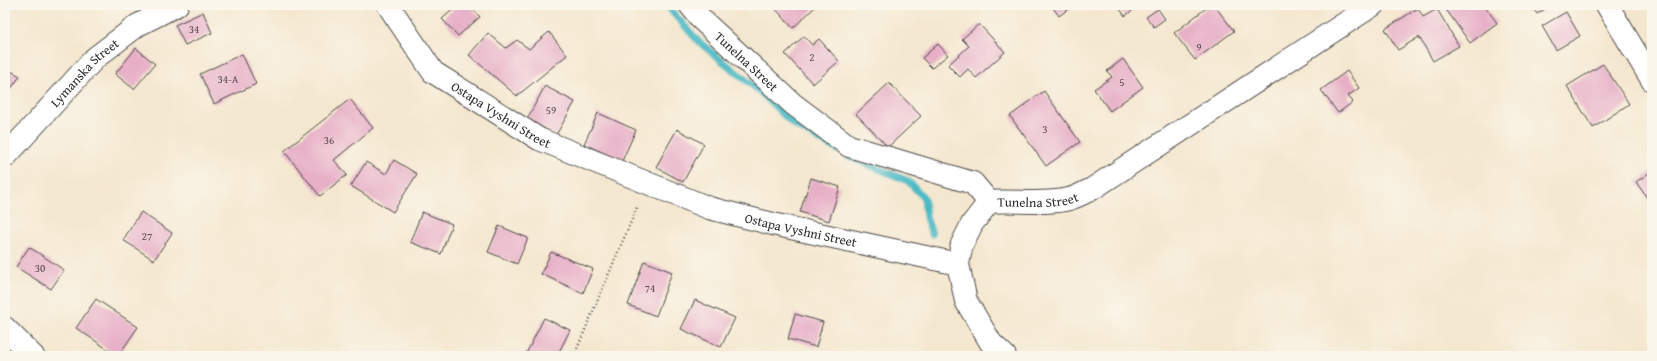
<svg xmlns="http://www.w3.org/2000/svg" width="1657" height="361" viewBox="0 0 1657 361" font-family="'Gentium Book Plus',serif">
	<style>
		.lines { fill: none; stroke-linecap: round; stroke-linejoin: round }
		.stream { stroke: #4cbac5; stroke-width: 7 }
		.building { fill: #e7b0c7 }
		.minor-casing { stroke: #494744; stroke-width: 24 }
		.path { stroke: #494744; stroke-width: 2.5; stroke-dasharray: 1 3; stroke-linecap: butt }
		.minor { stroke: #fff; stroke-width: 22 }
		.labels { text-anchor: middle; stroke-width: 3; stroke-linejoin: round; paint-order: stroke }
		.number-label { font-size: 11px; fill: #5a4c52 }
		.street-label { font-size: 13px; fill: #2b2b2b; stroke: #fbf7ec }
	</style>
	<rect width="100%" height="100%" fill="#fbf7ec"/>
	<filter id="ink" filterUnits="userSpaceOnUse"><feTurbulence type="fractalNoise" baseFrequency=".025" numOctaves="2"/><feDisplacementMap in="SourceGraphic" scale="8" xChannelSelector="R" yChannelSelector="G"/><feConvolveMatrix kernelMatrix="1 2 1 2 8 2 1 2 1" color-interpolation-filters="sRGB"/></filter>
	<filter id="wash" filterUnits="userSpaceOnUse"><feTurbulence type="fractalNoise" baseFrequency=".012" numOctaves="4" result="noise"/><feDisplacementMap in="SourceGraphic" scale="16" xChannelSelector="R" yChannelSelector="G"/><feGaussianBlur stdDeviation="0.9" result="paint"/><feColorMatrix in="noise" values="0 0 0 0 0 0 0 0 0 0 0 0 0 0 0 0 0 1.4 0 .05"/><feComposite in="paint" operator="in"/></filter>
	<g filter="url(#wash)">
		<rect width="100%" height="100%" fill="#f4e7cf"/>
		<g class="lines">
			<g class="stream">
				<path d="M 666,5 L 699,42 L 758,90 L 794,125 L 837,150"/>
				<path d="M 848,156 L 908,181 L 924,198 L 926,217 L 932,234"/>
			</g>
		</g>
		<g id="blocks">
			<g class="building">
				<path d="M 458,5 L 469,5 L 480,17 L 458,36 L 442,19 Z"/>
				<path d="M 772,5 L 817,5 L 793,28 Z"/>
				<path d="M 1051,5 L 1074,5 L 1059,16 Z"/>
				<path d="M 1117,5 L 1134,5 L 1136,8 L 1125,16 Z"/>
				<path d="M 1210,5 L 1214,5 L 1234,31 L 1195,60 L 1174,33 Z"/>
				<path d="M 1449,5 L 1484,5 L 1497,23 L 1470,43 L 1445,8 Z"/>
				<path d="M 1531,5 L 1551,5 L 1537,14 Z"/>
				<path d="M 1418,8 L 1423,17 L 1437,9 L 1459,46 L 1433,61 L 1419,37 L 1398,50 L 1385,29 Z"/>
				<path d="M 1158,9 L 1165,19 L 1154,27 L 1146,17 Z"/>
				<path d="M 203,12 L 212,33 L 185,45 L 175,25 Z"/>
				<path d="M 1566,12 L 1580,36 L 1556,50 L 1542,26 Z"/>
				<path d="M 979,24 L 1005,52 L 976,78 L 968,69 L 960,77 L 948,65 L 969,46 L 962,39 Z"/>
				<path d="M 549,32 L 567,55 L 517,96 L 469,55 L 488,33 L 506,48 L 517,40 L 529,49 Z"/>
				<path d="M 804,36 L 812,45 L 819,39 L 839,61 L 813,84 L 785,54 Z"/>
				<path d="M 938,44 L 948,55 L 932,68 L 922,58 Z"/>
				<path d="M 136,48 L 155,64 L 134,89 L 115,74 Z"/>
				<path d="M 242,54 L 256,84 L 214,104 L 200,74 Z"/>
				<path d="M 1123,59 L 1143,87 L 1110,111 L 1094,89 L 1112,77 L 1107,71 Z"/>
				<path d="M 1603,64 L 1629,104 L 1593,128 L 1567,86 Z"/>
				<path d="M 5,68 L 20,76 L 5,97 Z"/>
				<path d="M 1347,71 L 1359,88 L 1348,96 L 1353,102 L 1338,113 L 1321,90 Z"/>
				<path d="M 889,83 L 921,116 L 888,147 L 856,114 Z"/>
				<path d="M 545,86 L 575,102 L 556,135 L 527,119 Z"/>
				<path d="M 1044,91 L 1080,142 L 1046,166 L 1010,116 Z"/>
				<path d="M 350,99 L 373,128 L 334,160 L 347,175 L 320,196 L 284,151 Z"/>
				<path d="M 598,113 L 636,130 L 622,161 L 584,144 Z"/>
				<path d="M 677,129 L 704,144 L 683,182 L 656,167 Z"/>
				<path d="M 394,160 L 417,174 L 393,212 L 351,186 L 366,162 L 386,174 Z"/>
				<path d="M 1652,171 L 1652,205 L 1636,182 Z"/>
				<path d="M 811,178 L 840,187 L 829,221 L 800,212 Z"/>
				<path d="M 141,212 L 172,233 L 154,260 L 123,240 Z"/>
				<path d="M 422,212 L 452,224 L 441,254 L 410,242 Z"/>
				<path d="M 499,226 L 528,238 L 517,264 L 488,252 Z"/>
				<path d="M 29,247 L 64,270 L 51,289 L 16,267 Z"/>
				<path d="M 551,252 L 593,269 L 583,293 L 541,274 Z"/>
				<path d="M 644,261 L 672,272 L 656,316 L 628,305 Z"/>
				<path d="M 96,299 L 138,327 L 118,356 L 76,328 Z"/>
				<path d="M 695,300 L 735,318 L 721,347 L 681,329 Z"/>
				<path d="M 795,314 L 823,322 L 816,347 L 788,339 Z"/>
				<path d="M 544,318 L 570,330 L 557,356 L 525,356 Z"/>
			</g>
		</g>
	</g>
	<g filter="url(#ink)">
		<use href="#blocks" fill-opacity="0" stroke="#494744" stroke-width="1"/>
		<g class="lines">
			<defs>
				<g id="minor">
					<path id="s1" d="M 388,5 L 433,72 L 539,139 L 709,208 L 777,225 L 958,264"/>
					<path id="s2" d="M 690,5 L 702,20 L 793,104 L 849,146 L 973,183 L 989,202"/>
					<path d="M 1607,5 L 1652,80"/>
					<path id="s3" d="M 5,157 L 95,58 L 138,25 L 177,5"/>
					<path id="s4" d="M 989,202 C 1015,200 1044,205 1069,199 C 1077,197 1085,192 1092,189 L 1373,5"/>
					<path d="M 989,202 L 972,224 L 962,244 L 958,264 L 966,301 L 991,343 L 1005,356"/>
					<path d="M 5,328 L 33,356"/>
				</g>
			</defs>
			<use href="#minor" class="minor-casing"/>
			<path class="path" d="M 574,356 L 638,205"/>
			<use href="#minor" class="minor"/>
		</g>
	</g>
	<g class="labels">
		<g class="number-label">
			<text x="194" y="33">34</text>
			<text x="1199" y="51">9</text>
			<text x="812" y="61">2</text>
			<text x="228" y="83">34-А</text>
			<text x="1122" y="86">5</text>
			<text x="551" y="114">59</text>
			<text x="1045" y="133">3</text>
			<text x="329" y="144">36</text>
			<text x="147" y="240">27</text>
			<text x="40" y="272">30</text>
			<text x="650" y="292">74</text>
		</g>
		<g class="street-label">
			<text dy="5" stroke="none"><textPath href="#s2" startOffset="80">Tunelna Street</textPath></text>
			<text dy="5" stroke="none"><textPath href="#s3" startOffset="116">Lymanska Street</textPath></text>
			<text dy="5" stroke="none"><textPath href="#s1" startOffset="161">Ostapa Vyshni Street</textPath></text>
			<text dy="5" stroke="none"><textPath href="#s4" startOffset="49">Tunelna Street</textPath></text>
			<text dy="5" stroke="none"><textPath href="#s1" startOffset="484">Ostapa Vyshni Street</textPath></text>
		</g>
	</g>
	<rect width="1657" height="361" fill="none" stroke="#fbf7ec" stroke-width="20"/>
</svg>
